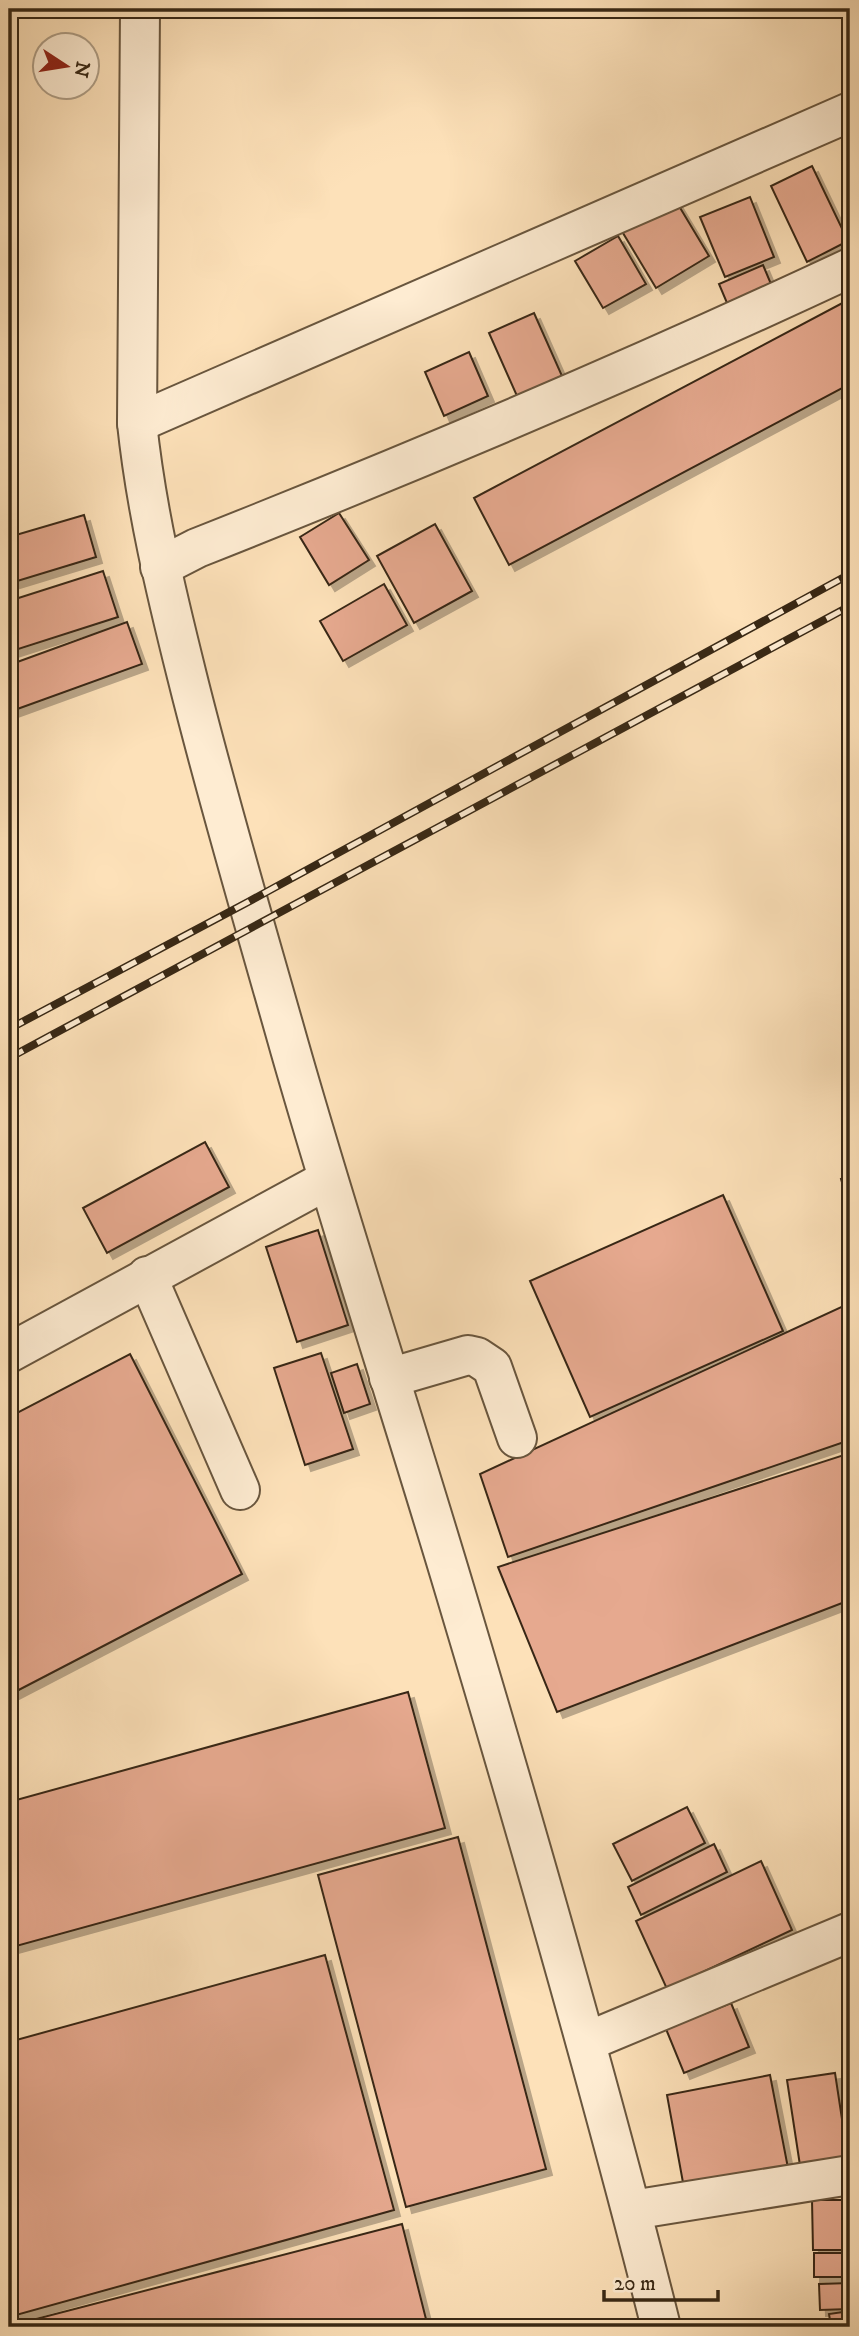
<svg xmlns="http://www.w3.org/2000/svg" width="859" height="2336" viewBox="0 0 859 2336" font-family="'IM FELL DW Pica',serif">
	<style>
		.building { fill: #e6a98f; stroke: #382815; stroke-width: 2; filter: url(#shadow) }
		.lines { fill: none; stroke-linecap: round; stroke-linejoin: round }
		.minor-casing { stroke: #69563e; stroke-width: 42 }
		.minor { stroke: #feecd2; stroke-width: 38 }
		.rail-casing { stroke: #382815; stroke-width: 8 }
		.rail { stroke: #feecd2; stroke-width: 5; stroke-dasharray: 16; stroke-linecap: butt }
	</style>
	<defs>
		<filter id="shadow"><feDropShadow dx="6" dy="6" stdDeviation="0" flood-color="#0004"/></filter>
	</defs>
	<rect width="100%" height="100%" fill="#fde1b9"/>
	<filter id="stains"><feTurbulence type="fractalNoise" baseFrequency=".00286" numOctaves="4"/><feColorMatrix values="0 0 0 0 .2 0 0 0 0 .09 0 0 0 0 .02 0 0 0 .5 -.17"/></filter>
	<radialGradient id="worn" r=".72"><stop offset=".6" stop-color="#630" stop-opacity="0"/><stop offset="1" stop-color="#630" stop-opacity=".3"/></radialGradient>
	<g class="building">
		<path d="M 812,166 L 848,241 L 807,262 L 771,186 Z"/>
		<path d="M 673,196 L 709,256 L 656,288 L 620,228 Z"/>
		<path d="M 750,197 L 774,257 L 725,277 L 700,217 Z"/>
		<path d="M 618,236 L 646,284 L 603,308 L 575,261 Z"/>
		<path d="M 763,265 L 771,284 L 727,303 L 719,284 Z"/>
		<path d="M 850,299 L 850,384 L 509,565 L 474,498 Z"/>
		<path d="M 534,313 L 562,376 L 517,396 L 489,333 Z"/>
		<path d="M 469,352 L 488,396 L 444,416 L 425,372 Z"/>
		<path d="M 339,513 L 369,560 L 329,585 L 300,537 Z"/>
		<path d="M 84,515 L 96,557 L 14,582 L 9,564 L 9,537 Z"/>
		<path d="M 435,524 L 472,591 L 414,623 L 377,556 Z"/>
		<path d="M 103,571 L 118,617 L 9,652 L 9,601 Z"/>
		<path d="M 384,584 L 407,625 L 343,661 L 320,621 Z"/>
		<path d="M 127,622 L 142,664 L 9,712 L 9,665 Z"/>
		<path d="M 205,1142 L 229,1187 L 107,1253 L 83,1208 Z"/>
		<path d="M 850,1176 L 850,1210 L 841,1179 Z"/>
		<path d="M 723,1195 L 783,1331 L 590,1417 L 530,1281 Z"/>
		<path d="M 318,1230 L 348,1325 L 297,1342 L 266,1247 Z"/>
		<path d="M 850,1303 L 850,1440 L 508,1557 L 480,1474 Z"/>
		<path d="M 321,1353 L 353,1449 L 305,1465 L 274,1368 Z"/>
		<path d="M 130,1354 L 242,1574 L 9,1695 L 9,1417 Z"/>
		<path d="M 357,1364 L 370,1404 L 344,1413 L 331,1373 Z"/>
		<path d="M 850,1453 L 850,1600 L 557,1712 L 498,1567 Z"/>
		<path d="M 408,1692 L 445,1828 L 9,1948 L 9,1802 Z"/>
		<path d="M 687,1807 L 705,1843 L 632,1881 L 613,1844 Z"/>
		<path d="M 458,1837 L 546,2169 L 406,2207 L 318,1875 Z"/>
		<path d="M 714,1844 L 727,1872 L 641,1915 L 628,1887 Z"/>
		<path d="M 761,1861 L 792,1930 L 667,1989 L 636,1921 Z"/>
		<path d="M 325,1955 L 394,2210 L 9,2317 L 9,2042 Z"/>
		<path d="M 731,2003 L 749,2047 L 684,2073 L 666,2029 Z"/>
		<path d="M 835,2073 L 849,2165 L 801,2172 L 787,2080 Z"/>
		<path d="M 770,2075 L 788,2168 L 684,2188 L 667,2095 Z"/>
		<path d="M 812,2200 L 850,2200 L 850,2250 L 813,2250 Z"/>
		<path d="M 402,2224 L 428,2327 L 9,2327 L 9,2326 Z"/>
		<rect x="814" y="2253" width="36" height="24"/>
		<path d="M 850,2283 L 850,2309 L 820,2310 L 819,2284 Z"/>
		<path d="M 850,2311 L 850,2327 L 831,2327 L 829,2314 Z"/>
	</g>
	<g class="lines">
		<defs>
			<g id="minor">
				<path d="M 140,9 L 137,423 C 146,509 166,592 187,676 C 218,801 255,925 290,1049 C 342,1231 401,1410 455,1591 C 528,1835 599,2080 661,2327"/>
				<path d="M 137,423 L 850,112"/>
				<path d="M 160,567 L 197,548 C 417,461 636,368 850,268"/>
				<path d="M 147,1276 L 240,1490"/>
				<path d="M 9,1353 L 327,1180"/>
				<path d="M 389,1378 L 468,1355 L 477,1357 L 492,1367 L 517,1438"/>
				<path d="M 586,2042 L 850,1932"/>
				<path d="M 632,2210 L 850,2175"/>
			</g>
		</defs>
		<use href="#minor" class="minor-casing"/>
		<use href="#minor" class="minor"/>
		<defs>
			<g id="rail">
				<path d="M 9,1029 L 248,902 L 850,574"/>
				<path d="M 9,1058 L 850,606"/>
			</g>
		</defs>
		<use href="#rail" class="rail-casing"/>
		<use href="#rail" class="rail"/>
	</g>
	<rect width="859" height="2336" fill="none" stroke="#fde1b9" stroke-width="35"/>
	<rect x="10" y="10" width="838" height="2315" fill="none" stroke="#382815" stroke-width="3.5"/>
	<rect x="18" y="18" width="824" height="2301" fill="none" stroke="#382815" stroke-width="2"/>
	<g transform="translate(66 66) rotate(102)"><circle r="33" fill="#feecd2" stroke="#af9e86" stroke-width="2"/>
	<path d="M0-5L12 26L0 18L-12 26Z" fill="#8f2418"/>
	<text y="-10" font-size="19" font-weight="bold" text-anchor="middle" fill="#382815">N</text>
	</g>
	<path d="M604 2290v10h114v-10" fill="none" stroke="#382815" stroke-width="3.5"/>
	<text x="614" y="2290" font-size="21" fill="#382815" stroke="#feecd2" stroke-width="5" paint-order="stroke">20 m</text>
	<rect width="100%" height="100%" filter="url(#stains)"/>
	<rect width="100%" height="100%" fill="url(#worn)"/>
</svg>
